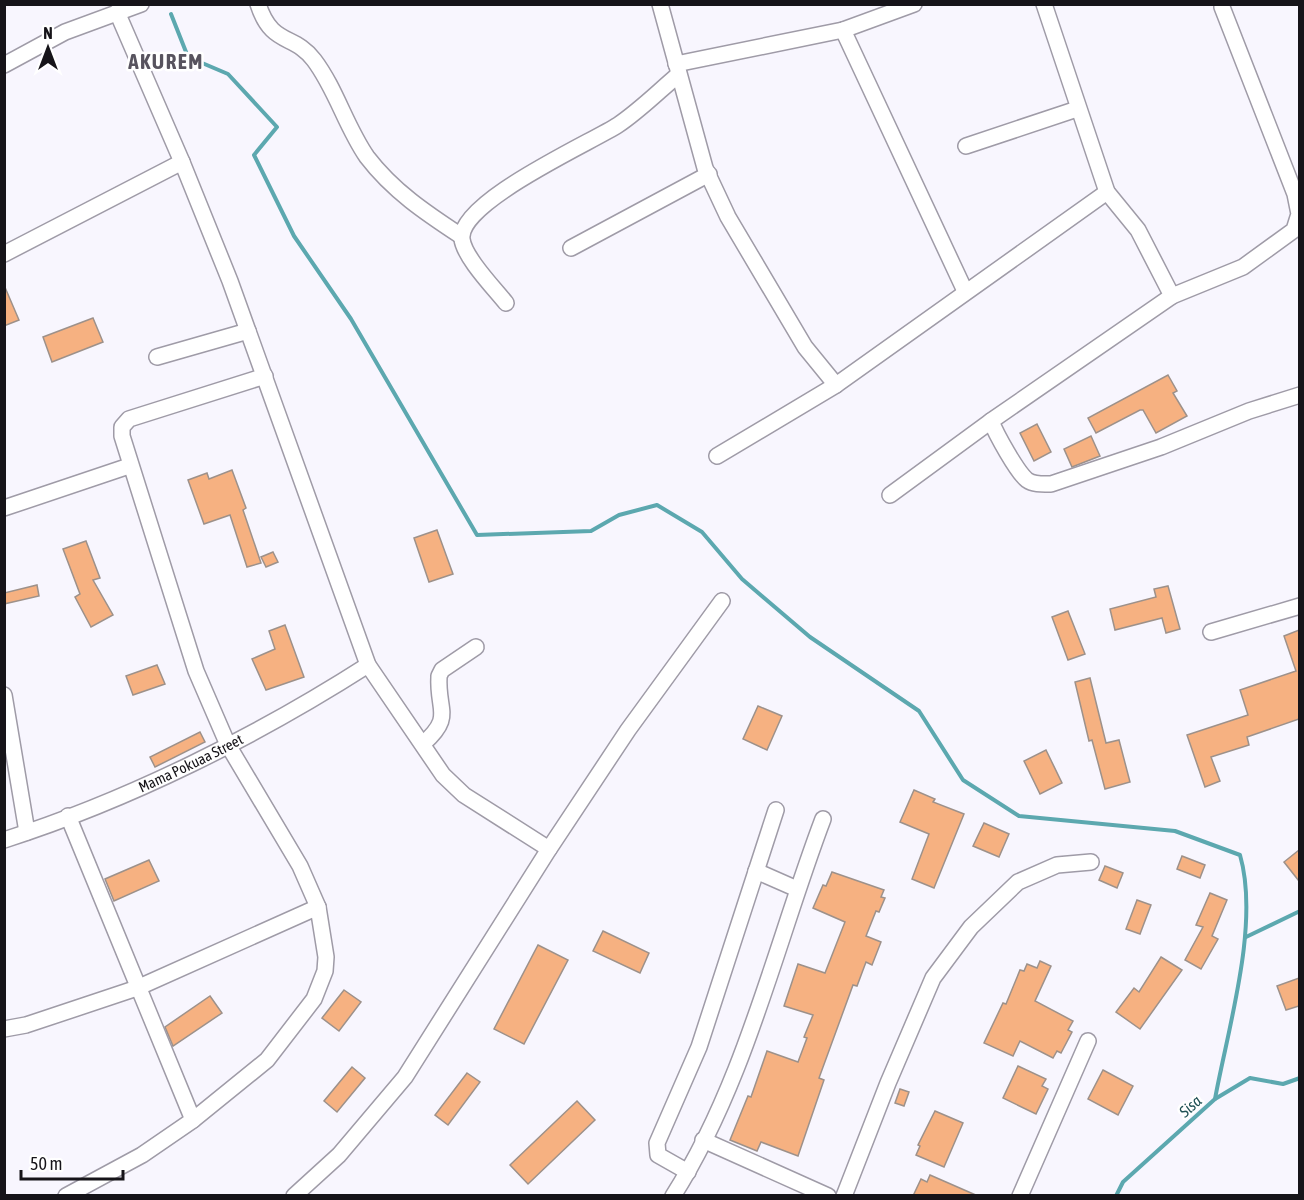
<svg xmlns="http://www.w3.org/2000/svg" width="1304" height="1200" viewBox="0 0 1304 1200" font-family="'Asap Condensed',sans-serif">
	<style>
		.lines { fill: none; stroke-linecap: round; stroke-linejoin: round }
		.stream { stroke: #5ca8af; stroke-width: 4 }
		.building { fill: #f6b181; stroke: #9d918a; stroke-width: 1.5 }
		.minor-casing { stroke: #9f9ba7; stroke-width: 18 }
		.minor { stroke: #fff; stroke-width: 15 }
		.labels { text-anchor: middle; stroke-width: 5; stroke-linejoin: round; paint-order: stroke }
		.street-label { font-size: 15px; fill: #161419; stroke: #fff }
		.water-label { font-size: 16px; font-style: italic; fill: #205154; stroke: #fff }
		.district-label { font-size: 21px; font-weight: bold; letter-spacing: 1.5px; fill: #57535e; stroke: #fff }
	</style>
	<rect width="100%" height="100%" fill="#f8f6fe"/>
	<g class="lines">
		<g class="stream">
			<path d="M 171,14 L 188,57 L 228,74 L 277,127 L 254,155 L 294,236 L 351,319 L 477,535 L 591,531 L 619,515 L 657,505 L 702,532 L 742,579 L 810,637 L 919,711 L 963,780 L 1019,816 L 1175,831 L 1240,855 C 1260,924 1228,1028 1215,1099"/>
			<path d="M 1246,937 L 1300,911"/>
			<path d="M 1116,1196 L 1123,1182 L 1215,1099 L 1250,1078 L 1283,1084 L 1300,1078"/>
		</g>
	</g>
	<g class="building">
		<path d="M 4,285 L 19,320 L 4,326 Z"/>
		<path d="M 93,318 L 103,342 L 52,362 L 43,337 Z"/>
		<path d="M 1168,375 L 1177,391 L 1173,393 L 1187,416 L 1156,433 L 1143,410 L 1140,410 L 1096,433 L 1088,418 Z"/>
		<path d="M 1037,424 L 1051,452 L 1034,461 L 1020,433 Z"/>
		<path d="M 1091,436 L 1100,456 L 1072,467 L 1064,449 Z"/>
		<path d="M 232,470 L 246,508 L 243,510 L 261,563 L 247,567 L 230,515 L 204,524 L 188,480 L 207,473 L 209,479 Z"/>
		<path d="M 437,530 L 453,574 L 429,582 L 414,538 Z"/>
		<path d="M 86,541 L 100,578 L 93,580 L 113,615 L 91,627 L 75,597 L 80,594 L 63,549 Z"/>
		<path d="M 273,552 L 278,562 L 266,567 L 261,557 Z"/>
		<path d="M 37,585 L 39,596 L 4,604 L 4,593 Z"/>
		<path d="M 1168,586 L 1180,629 L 1166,633 L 1162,618 L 1115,630 L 1110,609 L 1156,597 L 1154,589 Z"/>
		<path d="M 1068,611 L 1085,654 L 1068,660 L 1052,617 Z"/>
		<path d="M 285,625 L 304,677 L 266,690 L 252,659 L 275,649 L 269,631 Z"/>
		<path d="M 1299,630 L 1299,719 L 1247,737 L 1249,745 L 1211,757 L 1220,781 L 1205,787 L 1187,735 L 1248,715 L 1240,690 L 1296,671 L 1284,636 Z"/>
		<path d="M 157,665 L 165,684 L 133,695 L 126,676 Z"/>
		<path d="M 1090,678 L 1106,743 L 1119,740 L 1130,782 L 1105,789 L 1092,740 L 1089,741 L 1075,682 Z"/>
		<path d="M 758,706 L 782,716 L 767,750 L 743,739 Z"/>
		<path d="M 200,732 L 205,742 L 155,767 L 150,757 Z"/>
		<path d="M 1046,750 L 1062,783 L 1040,794 L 1024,761 Z"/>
		<path d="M 914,790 L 935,799 L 933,802 L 964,814 L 934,888 L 912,879 L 929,834 L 900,822 Z"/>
		<path d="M 984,823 L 1009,834 L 999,857 L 973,846 Z"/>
		<path d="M 1299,850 L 1299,881 L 1284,862 Z"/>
		<path d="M 1182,856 L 1205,865 L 1200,878 L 1177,869 Z"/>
		<path d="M 149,860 L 159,881 L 114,901 L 105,879 Z"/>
		<path d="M 1105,866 L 1123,873 L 1117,888 L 1099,880 Z"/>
		<path d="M 832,872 L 884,890 L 881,897 L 885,898 L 879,912 L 876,911 L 866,936 L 881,942 L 872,965 L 866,962 L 857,986 L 853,985 L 819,1078 L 824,1080 L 798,1156 L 761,1142 L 757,1151 L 730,1140 L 748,1096 L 751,1097 L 767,1051 L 798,1062 L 807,1038 L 804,1037 L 813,1015 L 784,1006 L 798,964 L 825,973 L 845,922 L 813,908 L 823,885 L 826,886 Z"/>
		<path d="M 1210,893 L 1227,900 L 1212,936 L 1218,939 L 1201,969 L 1185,960 L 1203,927 L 1196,925 Z"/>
		<path d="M 1137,900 L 1151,905 L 1140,934 L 1126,929 Z"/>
		<path d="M 603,931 L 649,953 L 640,973 L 593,951 Z"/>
		<path d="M 538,945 L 568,960 L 524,1044 L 494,1029 Z"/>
		<path d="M 1161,957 L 1182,970 L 1140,1029 L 1116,1012 L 1134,988 L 1139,992 Z"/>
		<path d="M 1040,961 L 1051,966 L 1035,1001 L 1073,1021 L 1068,1030 L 1072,1032 L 1061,1053 L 1057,1051 L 1053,1058 L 1020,1041 L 1013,1056 L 984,1043 L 1003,1003 L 1006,1004 L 1020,970 L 1024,971 L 1027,964 L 1037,968 Z"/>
		<path d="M 1299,978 L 1299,1006 L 1286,1010 L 1277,986 Z"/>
		<path d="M 344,990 L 361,1002 L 339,1031 L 322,1018 Z"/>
		<path d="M 210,996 L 222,1013 L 173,1046 L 165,1027 Z"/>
		<path d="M 1018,1066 L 1046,1079 L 1042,1086 L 1048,1089 L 1036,1114 L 1003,1098 Z"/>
		<path d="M 352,1067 L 365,1078 L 337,1112 L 324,1101 Z"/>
		<path d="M 1103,1070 L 1133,1086 L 1118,1115 L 1088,1099 Z"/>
		<path d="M 467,1073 L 480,1082 L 448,1125 L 435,1115 Z"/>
		<path d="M 900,1089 L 909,1092 L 904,1106 L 895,1103 Z"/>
		<path d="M 577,1101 L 595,1120 L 528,1184 L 510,1165 Z"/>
		<path d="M 935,1111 L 963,1123 L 944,1167 L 916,1155 L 920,1146 L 918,1145 Z"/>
		<path d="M 930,1175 L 978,1196 L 913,1196 L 921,1179 L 927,1182 Z"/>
	</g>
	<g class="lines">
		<defs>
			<g id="minor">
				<path d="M 258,4 C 272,47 294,33 314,60 C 336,89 346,127 367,157 C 393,191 426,213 461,236"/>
				<path d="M 660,4 L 705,168 L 728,217 L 805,347 L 836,385"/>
				<path d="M 1044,4 L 1107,192 L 1138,230 L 1172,296"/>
				<path d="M 1222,7 L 1295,194 L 1299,214 L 1294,230 L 1243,267 L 1172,296 L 991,421 C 996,434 1017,472 1027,480 C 1034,485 1044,484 1051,484 L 1161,447 L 1249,411 L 1300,395"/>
				<path d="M 117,12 L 182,162 L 230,281 L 368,665 L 443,775 L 464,795 L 549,849"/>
				<path d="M 843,30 L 965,291"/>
				<path d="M 676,64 L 843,30 L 914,4"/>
				<path d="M 4,65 L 65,32 L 141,4"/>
				<path d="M 966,146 L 1077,109"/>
				<path d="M 571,248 L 709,174"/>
				<path d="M 4,254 L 182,162"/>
				<path d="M 506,303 C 494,288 464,257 462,239 C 458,202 590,143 618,125 C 639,111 659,91 678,75"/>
				<path d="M 157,357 L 248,331"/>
				<path d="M 717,456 L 836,385 L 1107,192"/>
				<path d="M 890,495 L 991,421"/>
				<path d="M 4,508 L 129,466"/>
				<path d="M 1211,632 L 1300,606"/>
				<path d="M 4,695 L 27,832"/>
				<path d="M 423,744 C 454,716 437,712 439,676 L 442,670 L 476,647"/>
				<path d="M 68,816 L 193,1120"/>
				<path id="s1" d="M 4,840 C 129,800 257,736 368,665"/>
				<path d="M 756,871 L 797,889"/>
				<path d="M 4,1029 L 26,1025 L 137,988 L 318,907"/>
				<path d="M 703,1140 L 828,1196"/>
				<path d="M 688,1172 L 658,1155 L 657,1143 L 699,1047 L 776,810"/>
				<path d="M 66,1196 L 142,1155 L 193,1120 L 267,1060 L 314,999 L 325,971 L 326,957 L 318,907 L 300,866 L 228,745 L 196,671 L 122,436 L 122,427 L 129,419 L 265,376"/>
				<path d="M 294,1196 L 339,1155 L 405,1077 L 549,849 L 628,730 L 722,601"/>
				<path d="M 673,1196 C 745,1083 776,943 823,819"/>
				<path d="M 844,1196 L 888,1083 L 933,978 L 971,927 L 1018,882 L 1057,865 L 1091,862"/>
				<path d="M 1020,1196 L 1088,1041"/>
			</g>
		</defs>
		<use href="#minor" class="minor-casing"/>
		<use href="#minor" class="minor"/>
	</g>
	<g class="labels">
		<g class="street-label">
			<text dy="5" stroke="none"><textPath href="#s1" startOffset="202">Mama Pokuaa Street</textPath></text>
		</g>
		<g class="water-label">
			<text transform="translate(1190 1106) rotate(-42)" y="6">Sisa</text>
		</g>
		<g class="district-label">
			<text x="166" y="69">AKUREM</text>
		</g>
	</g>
	<rect width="1304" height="1200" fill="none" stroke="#161419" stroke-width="12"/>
	<g transform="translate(48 48)" stroke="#ffffff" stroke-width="4.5" paint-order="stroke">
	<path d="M0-4.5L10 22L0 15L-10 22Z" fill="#161419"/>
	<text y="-9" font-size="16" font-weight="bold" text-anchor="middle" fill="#161419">N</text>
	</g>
	<path d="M21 1170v9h102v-9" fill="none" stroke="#161419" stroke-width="3"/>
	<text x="30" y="1170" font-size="18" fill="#161419" stroke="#ffffff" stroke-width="4.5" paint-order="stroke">50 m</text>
</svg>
